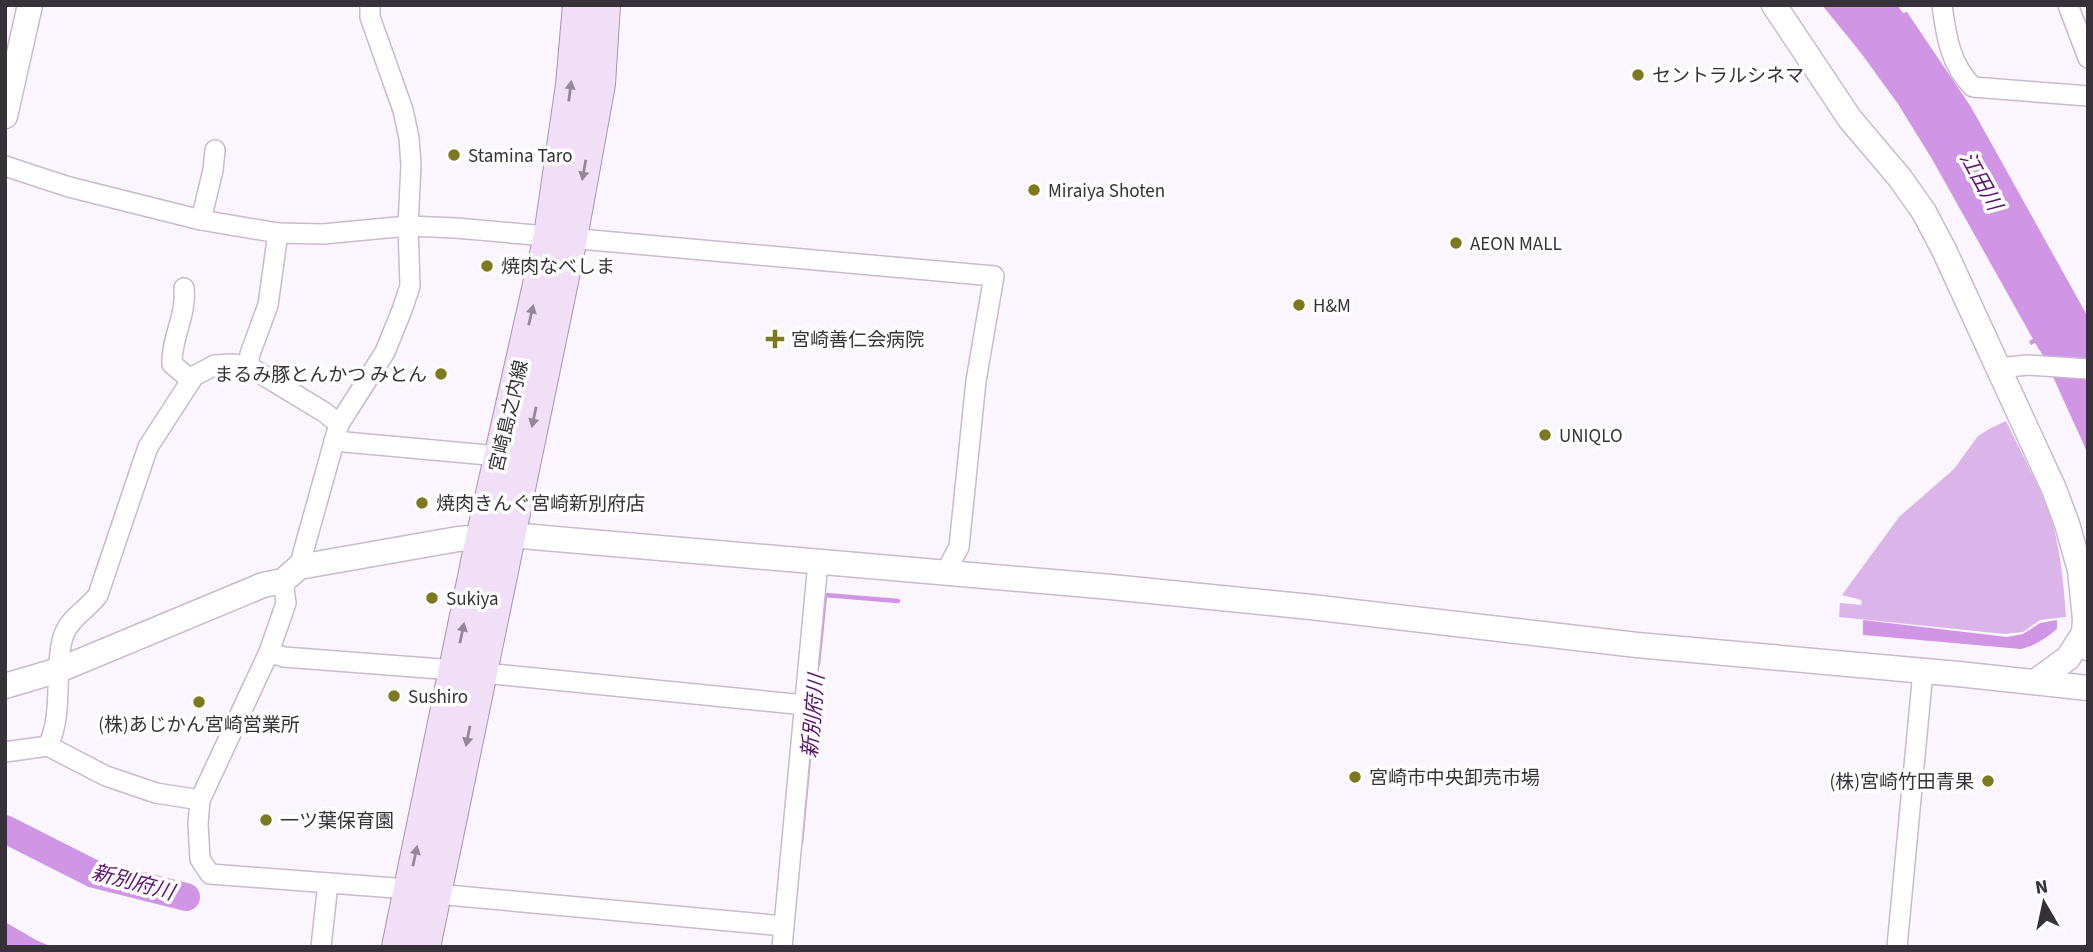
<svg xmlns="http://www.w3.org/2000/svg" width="2093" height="952" viewBox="0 0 2093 952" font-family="'Source Sans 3','Noto Sans JP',sans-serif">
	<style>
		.green { fill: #dbb5e9 }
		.water { fill: #d095e4 }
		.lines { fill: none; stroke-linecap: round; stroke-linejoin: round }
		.stream { stroke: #d095e4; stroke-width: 4.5 }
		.river { stroke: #d095e4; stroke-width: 28 }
		.minor-casing { stroke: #c9bace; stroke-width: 22 }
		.tertiary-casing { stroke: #c9bace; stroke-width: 27 }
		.primary-casing { stroke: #a994b1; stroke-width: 32 }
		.minor { stroke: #fff; stroke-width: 19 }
		.tertiary { stroke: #fff; stroke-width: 24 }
		.primary { stroke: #f1dff7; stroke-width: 30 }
		.oneway { fill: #948898 }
		.poi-dot { fill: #7d791f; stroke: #fff; stroke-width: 2.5 }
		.labels { text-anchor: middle; stroke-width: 7; stroke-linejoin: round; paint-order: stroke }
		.poi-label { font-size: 19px; fill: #373139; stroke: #fff; text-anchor: start }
		.street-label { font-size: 19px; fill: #373139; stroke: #fff }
		.water-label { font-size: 21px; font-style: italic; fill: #5c1171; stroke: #fff }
	</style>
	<rect width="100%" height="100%" fill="#fbf5fd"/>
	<path class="green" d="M 2006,421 C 2022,455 2042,489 2053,525 C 2061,555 2064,586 2066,617 L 2040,620 L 2023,632 L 2005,634 L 1839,617 L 1840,603 L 1862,605 L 1861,600 L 1842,595 L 1899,517 L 1954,469 L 1978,436 L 1989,429 Z"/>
	<g class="water">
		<path d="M 1822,5 L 1897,5 L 1903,13 L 1907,12 L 1971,107 L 2088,317 L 2088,454 L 2044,357 L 2035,343 L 2031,345 L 2029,341 L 2033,339 L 1932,159 L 1898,104 L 1861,53 Z"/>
		<path d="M 1863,620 L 2007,637 L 2023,634 L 2040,623 L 2057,620 L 2057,629 C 2046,638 2035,646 2021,649 L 1863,635 Z"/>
		<path d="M 5,922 L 36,940 L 52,947 L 5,947 Z"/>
	</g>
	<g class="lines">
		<g class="stream">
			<path d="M 818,664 L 825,595 L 898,601"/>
			<path d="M 801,842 L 812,725"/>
		</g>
		<path class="river" d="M 5,829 L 94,874 L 186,897"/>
		<defs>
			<g id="minor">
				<path d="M 1942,5 C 1946,35 1950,65 1973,87 L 2088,96"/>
				<path d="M 2068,5 L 2088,58"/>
				<path d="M 5,166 L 69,187 L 201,220 L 278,233 L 323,234 L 408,226 L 456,228 L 994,276 L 976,381 L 959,547 L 945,573"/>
				<path d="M 201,220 L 213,170 L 215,150"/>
				<path d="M 184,288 C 187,315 171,338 172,364 L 191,380"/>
				<path d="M 248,366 L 250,354 L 268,305 L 278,233"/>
				<path d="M 1998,368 L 2028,365 L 2088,369"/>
				<path d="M 334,441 L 499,456"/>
				<path d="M 299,567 L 339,424 L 385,352 L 402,310 L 410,286 L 408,226 L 411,165 L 409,138 L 403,110 L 370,17 L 370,5"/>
				<path d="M 283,581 L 286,603 L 269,652 L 200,800 L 198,824 L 200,859 L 210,874 L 408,889"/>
				<path d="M 269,652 L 284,657 L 454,670 L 805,705"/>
				<path d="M 5,752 L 48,746"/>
				<path d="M 200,800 L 156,793 L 106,776 L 48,746 C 60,721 57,692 59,664 C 60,653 60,642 65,632 C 72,616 88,609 98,595 L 148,447 L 194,376 L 215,365 L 232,364 L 248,366 L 324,412 L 339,424"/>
				<path d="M 436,894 L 784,926"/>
				<path d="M 321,947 L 328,883"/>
				<path d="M 782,947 L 818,562"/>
				<path d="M 1897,947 L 1923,671"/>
			</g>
			<g id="tertiary">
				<path d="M 1774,5 L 1850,119 L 1900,178 L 1924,212 L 1944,250 L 2054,489 L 2067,524 L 2080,570 L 2085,619 L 2084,633 L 2088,648"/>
				<path d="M 5,116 L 30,5"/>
				<path d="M 2035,682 L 2068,658 L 2084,633"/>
				<path d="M 5,686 L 59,670 L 263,585 L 283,581 L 299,567 L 458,539 L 510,535 L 1111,587 L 1311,607 L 1637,645 L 1958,674 L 2088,688"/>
			</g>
			<g id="primary">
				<path d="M 397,947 L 481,538 L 549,236 L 571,85 L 578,5"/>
				<path d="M 425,947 L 572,238 L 600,84 L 605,5"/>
			</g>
		</defs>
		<use href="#minor" class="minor-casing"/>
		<use href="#tertiary" class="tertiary-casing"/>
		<use href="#primary" class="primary-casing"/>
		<use href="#minor" class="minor"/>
		<use href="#tertiary" class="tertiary"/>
		<use href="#primary" class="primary"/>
	</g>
	<defs><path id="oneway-solid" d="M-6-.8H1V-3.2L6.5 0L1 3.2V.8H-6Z" transform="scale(1.75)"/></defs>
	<g class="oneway">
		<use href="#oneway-solid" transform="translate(570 91) rotate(-83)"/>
		<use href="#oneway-solid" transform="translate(584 170) rotate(100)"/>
		<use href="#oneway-solid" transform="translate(531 315) rotate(-77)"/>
		<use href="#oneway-solid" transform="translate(534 417) rotate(102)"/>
		<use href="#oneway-solid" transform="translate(462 633) rotate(-78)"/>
		<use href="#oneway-solid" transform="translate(468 736) rotate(101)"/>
		<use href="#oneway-solid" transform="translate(415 856) rotate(-78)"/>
	</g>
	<g class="poi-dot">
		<circle cx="1638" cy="75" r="7"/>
		<circle cx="454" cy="155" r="7"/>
		<circle cx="1034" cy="190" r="7"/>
		<circle cx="1456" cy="243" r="7"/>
		<circle cx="487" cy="266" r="7"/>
		<circle cx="1299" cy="305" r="7"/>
		<path d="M771.5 328.5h7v7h7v7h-7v7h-7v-7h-7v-7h7z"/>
		<circle cx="441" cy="374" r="7"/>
		<circle cx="1545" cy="435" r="7"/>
		<circle cx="422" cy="503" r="7"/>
		<circle cx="432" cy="598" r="7"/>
		<circle cx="394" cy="696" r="7"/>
		<circle cx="199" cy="702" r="7"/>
		<circle cx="1355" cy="777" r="7"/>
		<circle cx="1988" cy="781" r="7"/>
		<circle cx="266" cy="820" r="7"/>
	</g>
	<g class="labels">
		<g class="poi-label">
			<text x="1652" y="82">セントラルシネマ</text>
			<text x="468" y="162">Stamina Taro</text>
			<text x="1048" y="197">Miraiya Shoten</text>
			<text x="1470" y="250">AEON MALL</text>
			<text x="501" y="273">焼肉なべしま</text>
			<text x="1313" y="312">H&amp;M</text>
			<text x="791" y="346">宮崎善仁会病院</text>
			<text x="427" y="381" text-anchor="end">まるみ豚とんかつ みとん</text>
			<text x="1559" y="442">UNIQLO</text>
			<text x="436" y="510">焼肉きんぐ宮崎新別府店</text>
			<text x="446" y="605">Sukiya</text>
			<text x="408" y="703">Sushiro</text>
			<text x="199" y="731" text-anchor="middle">(株)あじかん宮崎営業所</text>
			<text x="1369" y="784">宮崎市中央卸売市場</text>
			<text x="1974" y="788" text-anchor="end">(株)宮崎竹田青果</text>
			<text x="280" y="827">一ツ葉保育園</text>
		</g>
		<g class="street-label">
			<text transform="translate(508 416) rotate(-77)" y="7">宮崎島之内線</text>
		</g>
		<g class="water-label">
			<text transform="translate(1981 181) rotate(61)" y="7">江田川</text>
			<text transform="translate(813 716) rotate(-85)" y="7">新別府川</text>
			<text transform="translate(133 882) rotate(15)" y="7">新別府川</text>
		</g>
	</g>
	<rect width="2093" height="952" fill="none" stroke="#373139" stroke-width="14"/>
	<g transform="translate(2044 903) rotate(351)" stroke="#ffffff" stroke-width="5" paint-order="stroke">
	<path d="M0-5L12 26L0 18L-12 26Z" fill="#373139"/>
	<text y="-10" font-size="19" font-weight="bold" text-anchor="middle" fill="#373139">N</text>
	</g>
</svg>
